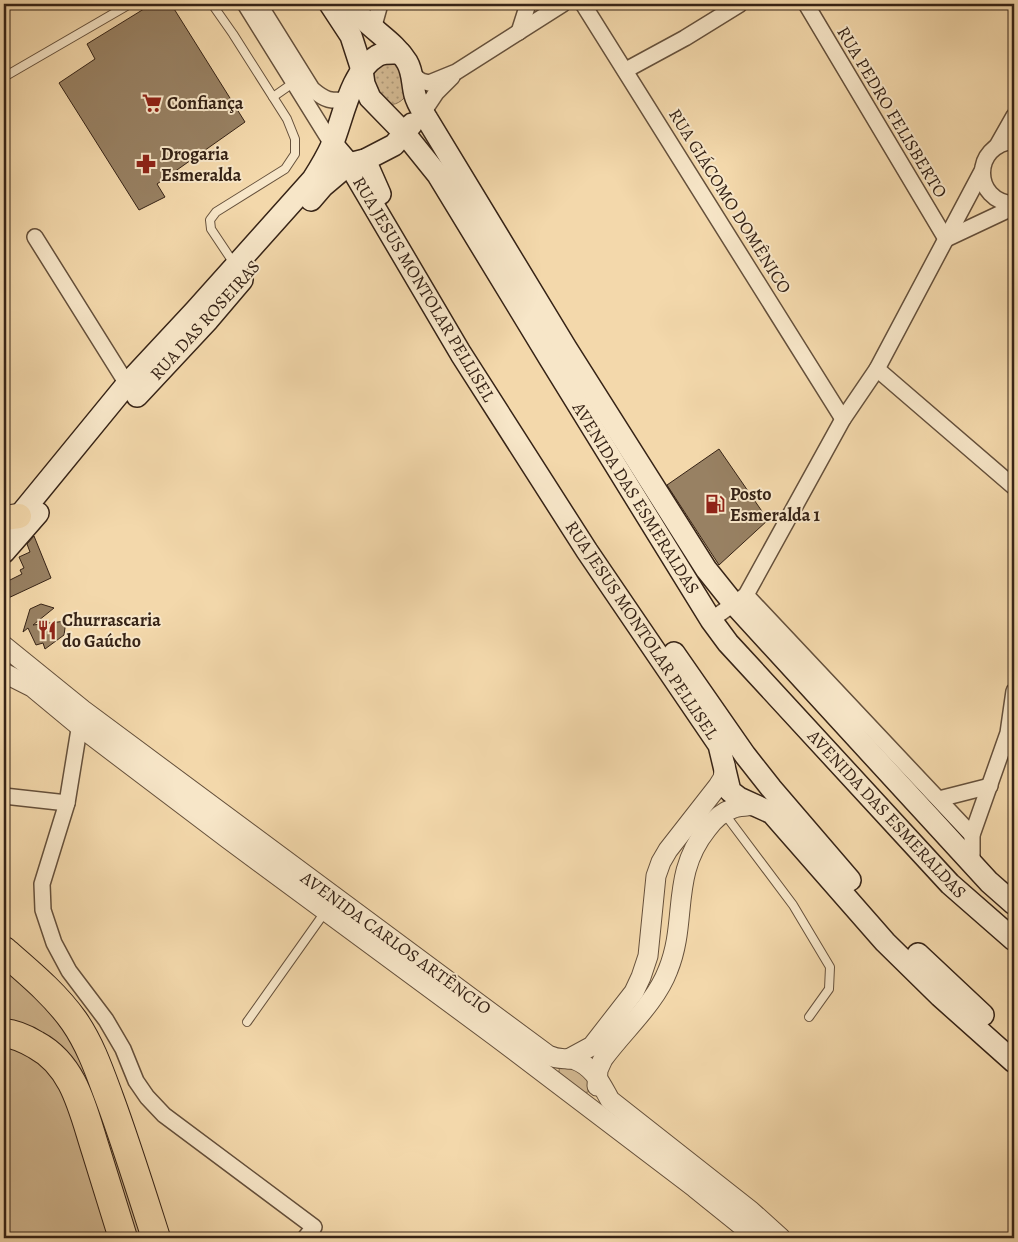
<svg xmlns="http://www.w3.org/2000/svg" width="1018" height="1242" viewBox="0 0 1018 1242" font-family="Alegreya,serif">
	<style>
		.grass { fill: #d3b992; stroke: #846e54 }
		.park { fill: url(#park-dots); stroke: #846e54 }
		.building { fill: #988163; stroke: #362316 }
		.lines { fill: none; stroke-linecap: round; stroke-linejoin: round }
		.service-casing { stroke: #65503b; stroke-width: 10 }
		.minor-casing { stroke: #65503b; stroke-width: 18 }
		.tertiary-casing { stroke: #65503b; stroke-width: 21 }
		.secondary-casing { stroke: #362316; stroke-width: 24 }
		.primary-casing { stroke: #362316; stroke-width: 26 }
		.motorway-casing { stroke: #362316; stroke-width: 30 }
		.service { stroke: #f7e6c8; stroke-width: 8 }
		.minor { stroke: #f7e6c8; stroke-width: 15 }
		.tertiary { stroke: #f7e6c8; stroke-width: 19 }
		.secondary { stroke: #f7e6c8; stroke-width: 21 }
		.primary { stroke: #f3d8ab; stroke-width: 24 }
		.motorway { stroke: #f3d8ab; stroke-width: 28 }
		.labels { text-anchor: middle; stroke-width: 4; stroke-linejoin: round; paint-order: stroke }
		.poi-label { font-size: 18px; font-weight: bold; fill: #362316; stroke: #f7e6c8; text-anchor: start }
		.street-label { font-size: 18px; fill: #362316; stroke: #f7e6c8 }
	</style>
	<defs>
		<pattern id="park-dots" width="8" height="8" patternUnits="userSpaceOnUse" patternTransform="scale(1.25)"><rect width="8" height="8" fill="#d3b992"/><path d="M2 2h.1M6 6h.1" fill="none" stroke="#ac9676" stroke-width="1.8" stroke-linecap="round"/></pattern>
	</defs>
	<rect width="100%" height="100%" fill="#f3d8ab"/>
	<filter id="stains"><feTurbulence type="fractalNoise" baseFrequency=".004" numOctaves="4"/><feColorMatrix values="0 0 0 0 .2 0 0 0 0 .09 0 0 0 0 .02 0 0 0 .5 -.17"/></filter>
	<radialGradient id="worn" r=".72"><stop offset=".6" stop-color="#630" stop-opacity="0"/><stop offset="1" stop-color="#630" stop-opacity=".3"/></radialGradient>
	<g class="grass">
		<path d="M 4,957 L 65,1015 L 151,1238 L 127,1238 L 86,1101 L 4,1028 Z"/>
		<path d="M 4,1035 L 56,1065 L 121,1238 L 4,1238 Z"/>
		<path d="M 562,1064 L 588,1072 L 591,1090 L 588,1092 L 582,1093 L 559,1074 L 559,1070 Z"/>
	</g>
	<path class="park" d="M 380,62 L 399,64 L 407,95 C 399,104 393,107 381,102 L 371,72 Z"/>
	<g class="building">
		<path d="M 152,4 L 171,4 L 245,122 L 157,184 L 165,197 L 139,210 L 59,83 L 95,59 L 87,44 Z"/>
		<path d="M 719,449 L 768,520 L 719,565 L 667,485 Z"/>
		<path d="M 34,536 L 51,578 L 4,600 L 4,583 L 22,574 L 20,570 L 24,568 L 19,557 L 30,552 L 27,544 Z"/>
		<path d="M 41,604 L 54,608 L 33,625 L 66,621 L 64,635 L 45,649 L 43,643 L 36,645 L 28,628 L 23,632 L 30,609 Z"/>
	</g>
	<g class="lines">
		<defs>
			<g id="service">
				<path d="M 212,4 L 233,34 L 287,119 L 295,139 L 295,154 L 285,169 L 216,212 L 210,220 L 211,229 L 235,265"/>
				<path d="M 4,77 L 130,4"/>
				<path d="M 273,97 L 293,83"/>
				<path d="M 724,813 L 793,905 L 830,967 L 829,989 L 809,1017"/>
				<path d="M 247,1022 L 325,912"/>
			</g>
			<g id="minor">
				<path d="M 245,4 L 332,144"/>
				<path d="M 259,4 L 312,89 C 326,101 330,101 348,100"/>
				<path d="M 583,4 L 843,419"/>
				<path d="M 806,4 L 946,239"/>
				<path d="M 373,29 L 380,4"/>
				<path d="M 519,32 L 528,4"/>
				<path d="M 626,70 L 685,38 L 740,4"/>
				<path d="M 413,75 L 421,81 L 429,83 L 456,72 L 563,4"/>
				<path d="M 422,109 L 428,105 L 436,93 L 452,77"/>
				<path d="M 1014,141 C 972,145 972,201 1014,204"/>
				<path d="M 997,146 L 1014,116"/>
				<path d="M 35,237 L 127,384 L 133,389"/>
				<path d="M 946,239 L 1014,207"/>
				<path d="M 877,369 L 1014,487"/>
				<path d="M 746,595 L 972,835"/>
				<path d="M 711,620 L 746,595 L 843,419 L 877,369 L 982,171"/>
				<path d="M 81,717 L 67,803 L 42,884 L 43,910 L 54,943 L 69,971 L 106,1020 L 123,1049 L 136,1081 L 147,1097 L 164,1115 L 314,1227 L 305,1238"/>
				<path d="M 4,796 L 67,803"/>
				<path d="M 939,799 L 990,786"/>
				<path d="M 972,863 L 972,835 L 1008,733 L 1014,691"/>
			</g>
			<g id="tertiary">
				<path d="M 4,646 L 83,710 L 548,1055 C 560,1061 565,1057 575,1060 C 594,1067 601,1084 610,1100 L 751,1211 L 781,1238"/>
				<path d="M 4,673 L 32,687 L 79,726 L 228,839 L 495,1036 L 695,1188 L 757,1238"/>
				<path d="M 568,1059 L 592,1046 L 634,992 L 641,977 L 648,956 L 656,876 L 661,862 L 668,850 L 718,786 L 723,778 L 725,765"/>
				<path d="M 597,1086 L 598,1070 L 603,1059 C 624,1030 655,1004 668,970 C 688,921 670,875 707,829 C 714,819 722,812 734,808 C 741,806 749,806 756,805"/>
			</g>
			<g id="secondary">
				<path d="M 330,4 L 351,36 L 362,70 L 364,84 L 370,98 L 405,134 L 438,175 L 550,359 L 711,620 L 728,643 L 950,884 L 1014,940"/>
				<path d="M 351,4 C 365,27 393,39 407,62 C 413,72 412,83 415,95 C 417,103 423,112 427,119 L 566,348 L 706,569 L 734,604 L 989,882 L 1014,904"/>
				<path d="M 332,144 L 349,164 L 461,354 L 587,551 L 719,745 L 730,791 L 739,798 L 772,813 L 885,942 L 940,996 L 1014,1062"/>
				<path d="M 365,160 L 380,194"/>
				<path d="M 311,200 L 323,186 L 349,164 L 365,160 L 394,145 L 412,124"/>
				<path d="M 137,396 L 208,320 L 242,280"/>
				<path d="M 6,527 L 19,516 L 127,384 L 195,311 L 313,179 C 320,168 326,158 332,145 C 343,119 350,72 377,56 C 383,52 392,53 400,53"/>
				<path d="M 4,552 L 38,513"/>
				<path d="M 674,653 L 745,755 L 771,788 L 850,880"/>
				<path d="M 918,954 L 983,1015"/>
			</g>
			<path id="primary" d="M 4,518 L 19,516"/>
			<g id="motorway">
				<path d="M 4,951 C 28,972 55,994 74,1021 C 90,1044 99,1070 109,1097 C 126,1143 141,1191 156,1238"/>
				<path d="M 4,1033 C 15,1034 26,1039 36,1045 C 75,1066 83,1111 96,1151 C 105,1180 114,1209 123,1238"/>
			</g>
		</defs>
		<use href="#service" class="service-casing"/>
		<use href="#minor" class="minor-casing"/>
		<use href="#tertiary" class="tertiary-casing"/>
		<use href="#secondary" class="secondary-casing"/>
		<use href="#primary" class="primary-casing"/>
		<use href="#motorway" class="motorway-casing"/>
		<use href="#service" class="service"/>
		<use href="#minor" class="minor"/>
		<use href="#tertiary" class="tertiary"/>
		<use href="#secondary" class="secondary"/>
		<use href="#primary" class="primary"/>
		<use href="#motorway" class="motorway"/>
	</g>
	<defs>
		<symbol id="supermarket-bare" viewBox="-9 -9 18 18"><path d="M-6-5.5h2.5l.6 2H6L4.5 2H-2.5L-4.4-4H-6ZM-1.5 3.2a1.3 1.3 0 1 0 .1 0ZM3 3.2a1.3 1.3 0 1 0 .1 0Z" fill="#8f2418" stroke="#f7e6c8" stroke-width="2.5" paint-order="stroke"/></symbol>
		<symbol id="pharmacy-bare" viewBox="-9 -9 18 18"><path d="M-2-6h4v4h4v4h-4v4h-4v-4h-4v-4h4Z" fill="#8f2418" stroke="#f7e6c8" stroke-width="2.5" paint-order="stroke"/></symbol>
		<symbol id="fuel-bare" viewBox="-9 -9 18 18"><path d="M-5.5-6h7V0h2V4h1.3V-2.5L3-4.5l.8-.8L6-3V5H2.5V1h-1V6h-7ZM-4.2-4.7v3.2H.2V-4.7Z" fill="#8f2418" stroke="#f7e6c8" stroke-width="2.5" paint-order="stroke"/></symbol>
		<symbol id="restaurant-bare" viewBox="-9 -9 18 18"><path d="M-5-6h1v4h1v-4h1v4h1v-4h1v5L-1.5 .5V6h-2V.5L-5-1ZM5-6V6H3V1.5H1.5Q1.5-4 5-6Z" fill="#8f2418" stroke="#f7e6c8" stroke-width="2.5" paint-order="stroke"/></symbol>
	</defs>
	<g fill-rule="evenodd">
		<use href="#supermarket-bare" x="138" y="89" width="28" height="28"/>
		<use href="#pharmacy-bare" x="132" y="150" width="28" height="28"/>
		<use href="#fuel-bare" x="701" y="490" width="28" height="28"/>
		<use href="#restaurant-bare" x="33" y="616" width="28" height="28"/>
	</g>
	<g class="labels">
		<g class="poi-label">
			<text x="167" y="109">Confiança</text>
			<text x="161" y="160">Drogaria<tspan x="161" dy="21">Esmeralda</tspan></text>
			<text x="730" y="500">Posto<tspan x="730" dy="21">Esmeralda 1</tspan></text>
			<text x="62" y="626">Churrascaria<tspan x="62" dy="21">do Gaúcho</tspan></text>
		</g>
		<g class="street-label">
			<text transform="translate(892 112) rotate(59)" y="6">RUA PEDRO FELISBERTO</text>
			<text transform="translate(730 201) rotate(58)" y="6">RUA GIÁCOMO DOMÊNICO</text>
			<text transform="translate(424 289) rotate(59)" y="6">RUA JESUS MONTOLAR PELLISEL</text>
			<text transform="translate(205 320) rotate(-48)" y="6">RUA DAS ROSEIRAS</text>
			<text transform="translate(636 498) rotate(58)" y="6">AVENIDA DAS ESMERALDAS</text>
			<text transform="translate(642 630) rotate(56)" y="6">RUA JESUS MONTOLAR PELLISEL</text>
			<text transform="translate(887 814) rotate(47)" y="6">AVENIDA DAS ESMERALDAS</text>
			<text transform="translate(396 943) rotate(36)" y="6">AVENIDA CARLOS ARTÊNCIO</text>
		</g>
	</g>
	<rect width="1018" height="1242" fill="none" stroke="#f3d8ab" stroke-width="20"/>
	<rect x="5" y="5" width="1008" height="1232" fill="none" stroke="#362316" stroke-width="2.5"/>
	<rect x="10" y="10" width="998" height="1222" fill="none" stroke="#362316"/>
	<rect width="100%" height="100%" filter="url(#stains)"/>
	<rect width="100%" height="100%" fill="url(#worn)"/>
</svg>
